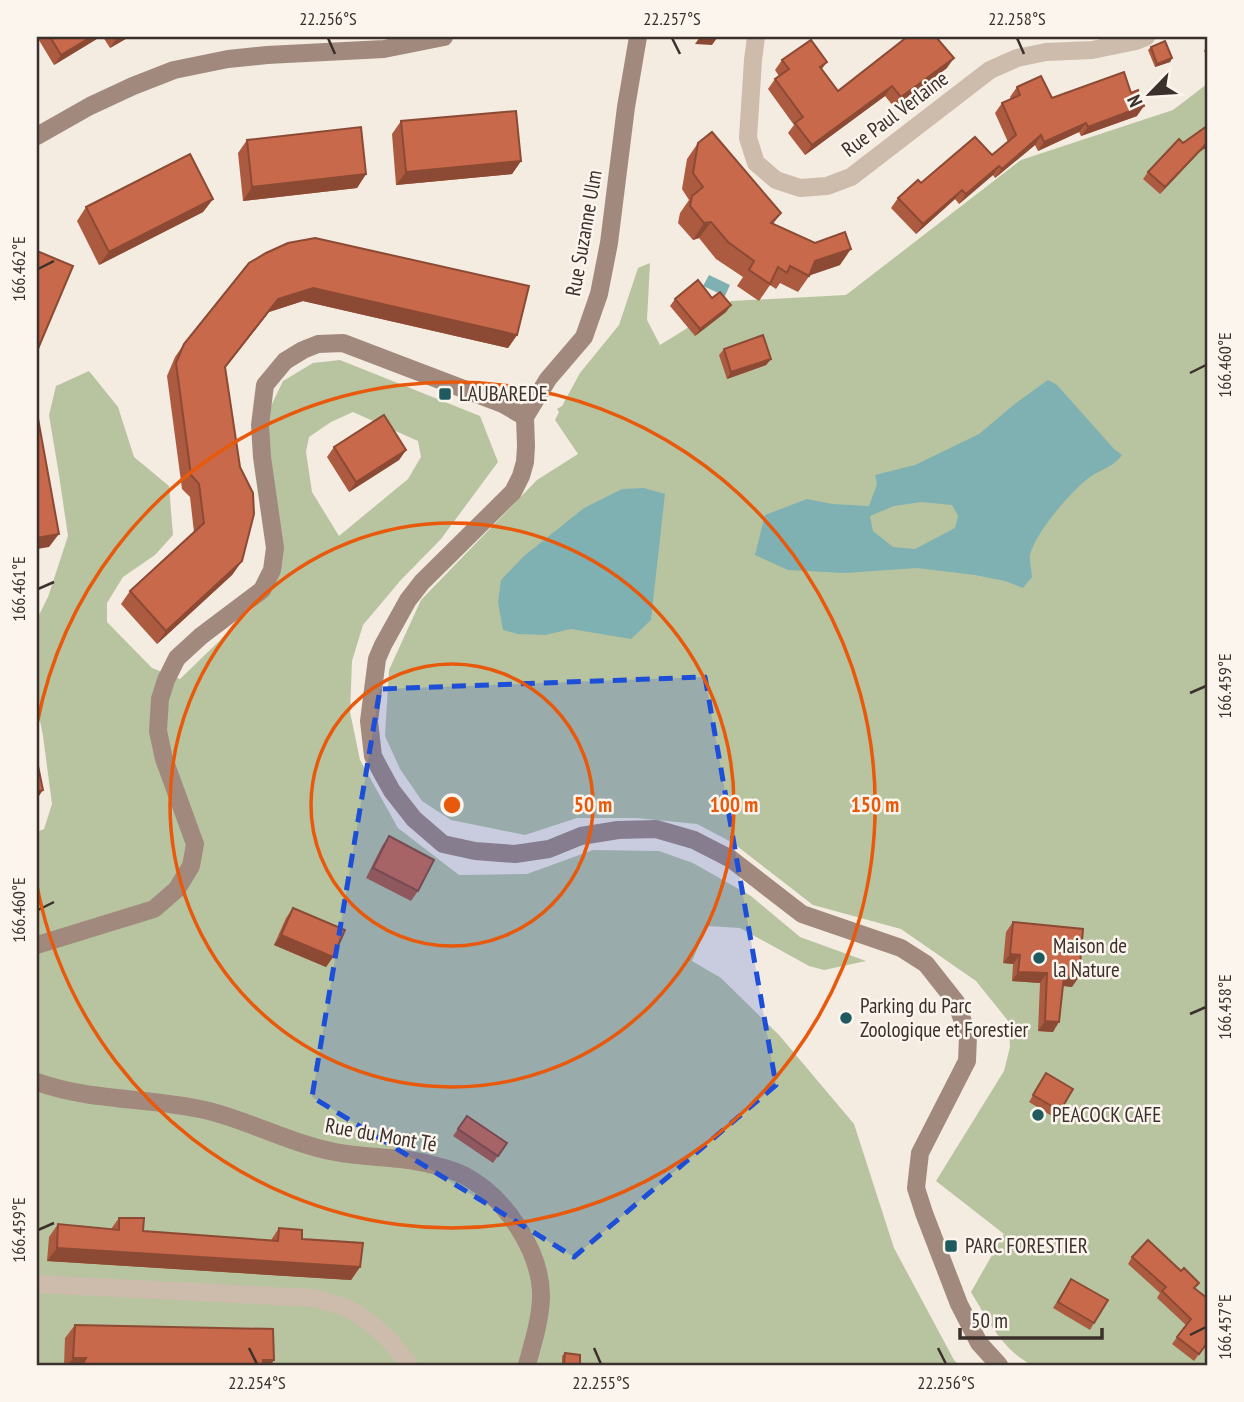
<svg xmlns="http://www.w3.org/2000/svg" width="1244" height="1402" viewBox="0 0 1244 1402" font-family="'PT Sans Narrow',sans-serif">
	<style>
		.green { fill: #b8c4a0; fill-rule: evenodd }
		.water { fill: #7fb0b2; fill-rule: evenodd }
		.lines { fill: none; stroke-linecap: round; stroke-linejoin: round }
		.street { stroke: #cdbbac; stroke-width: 18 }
		.secondary { stroke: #a18a7d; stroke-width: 18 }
		.wall { fill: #ac5a40 }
		.shaded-wall { fill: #8c4a34 }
		.building { fill: #c8694b; stroke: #8c4a34; stroke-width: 2 }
		.marked { fill: #1d4ed8; fill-opacity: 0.2; stroke: #1d4ed8; stroke-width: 5; stroke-dasharray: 14 9; stroke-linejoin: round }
		.ticks { fill: none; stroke: #3b302b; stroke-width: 2.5 }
		.ring { fill: none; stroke: #e8590c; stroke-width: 3.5 }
		.poi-dot { fill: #1f5a5e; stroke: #fbf5ee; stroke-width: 2.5 }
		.labels { text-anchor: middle; stroke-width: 5; stroke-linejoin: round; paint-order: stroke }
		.street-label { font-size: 21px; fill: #3b302b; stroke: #fbf5ee }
		.poi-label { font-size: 21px; fill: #3b302b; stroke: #fbf5ee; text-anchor: start }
		.centre { fill: #e8590c; stroke: #fbf5ee; stroke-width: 3.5 }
		.ring-label { font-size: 21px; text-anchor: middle; font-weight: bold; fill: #e8590c; stroke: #fbf5ee; stroke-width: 5; stroke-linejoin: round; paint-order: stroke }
		.neatline { fill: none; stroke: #3b302b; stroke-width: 2.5 }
		.ticks-label { font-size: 18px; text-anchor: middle; fill: #3b302b }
	</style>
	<rect width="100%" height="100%" fill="#f4ebe1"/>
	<g class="green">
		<path d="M 1207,84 L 1207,1365 L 1032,1365 C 1002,1350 988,1320 971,1292 L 1004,1234 L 936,1181 L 1004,1071 L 1010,1047 L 1009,1022 L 976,981 L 901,929 L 813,905 L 733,843 L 697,824 L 636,818 L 577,818 L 525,835 L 451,820 L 422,801 L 400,769 L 385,736 L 389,670 L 421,600 L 537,480 L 578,454 L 555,420 L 559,412 L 557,409 L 562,406 L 580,373 L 619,325 L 638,268 L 650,263 L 647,320 L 660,345 L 731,301 L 846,295 L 1021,160 L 1173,110 Z"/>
		<path d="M 340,360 L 480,416 L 498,462 L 441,539 L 400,581 L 363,625 L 352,661 L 350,712 L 360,760 L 398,828 L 459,875 L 527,874 L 593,850 L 659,851 L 693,863 L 751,896 L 800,937 L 866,961 L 824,970 L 809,966 L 740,928 L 707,926 L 692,961 L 721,978 L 779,1035 L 854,1124 L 894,1248 L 954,1360 L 959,1365 L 537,1365 L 538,1348 L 527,1365 L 37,1365 L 37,832 L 44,829 L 52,804 L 43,736 L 37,705 L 37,619 L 48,597 L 68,536 L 59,475 L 49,415 L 56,386 L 89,371 L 118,407 L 134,457 L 169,486 L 173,535 L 155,555 L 123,577 L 107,603 L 107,622 L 152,668 L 180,679 L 274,588 L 276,525 L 267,445 L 270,408 L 283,381 L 313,363 ZM 353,412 L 418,441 L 421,457 L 408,479 L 339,536 L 312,492 L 306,452 L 309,437 L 331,422 Z"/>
	</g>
	<g class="water">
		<path d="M 709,275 L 730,285 L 725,296 L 703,286 Z"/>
		<path d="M 1048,380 L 1057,385 L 1114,449 L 1122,455 C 1115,466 1100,470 1090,477 C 1072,490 1035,533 1030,555 C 1029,562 1032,571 1032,577 L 1023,588 L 1005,581 L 975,575 L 917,568 L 845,573 L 788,570 L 755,555 L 765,515 L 807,499 L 832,504 L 869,506 L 877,484 L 875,475 L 915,465 L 979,434 L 1016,403 ZM 921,502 L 952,505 L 958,516 L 955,528 L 915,549 L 893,547 L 873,531 L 870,516 L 894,506 Z"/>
		<path d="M 644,488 L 665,494 L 651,620 L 631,639 L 571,629 L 545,635 L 518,634 L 503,630 L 498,602 L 501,580 L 524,556 L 584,508 L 622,489 Z"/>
	</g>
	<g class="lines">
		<g class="street">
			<path d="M 756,37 L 753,60 L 748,138 L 756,163 L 776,180 L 800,188 L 827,186 L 851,177 L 990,70 L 1017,58 L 1046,52 L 1092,50 L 1136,41 L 1146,37"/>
			<path d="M 37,1284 L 315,1298 C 325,1302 337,1304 347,1308 C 372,1321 394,1343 409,1365"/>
		</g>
		<g class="secondary">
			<path d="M 638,37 L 626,107 L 609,243 L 599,294 L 584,337 L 548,379 L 525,417 L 526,446 L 525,462 L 521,476 L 513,492 L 422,582 L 408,600 L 383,645 L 377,659 L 369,721 L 373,756 L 382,773 L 392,791 L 414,819 L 443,844 L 475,851 L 515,854 L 549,849 L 581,836 L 618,830 L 656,829 L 694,840 L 731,859 L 802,914 L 901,948 L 926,964 L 956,1002 L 968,1036 L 967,1061 L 920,1153 L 916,1188 L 924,1213 L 959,1304 L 979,1343 L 999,1365"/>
			<path d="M 37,136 L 90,106 L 133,86 L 174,70 L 228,59 L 267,55 L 384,49 L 444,37"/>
			<path d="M 37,945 L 154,909 L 177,889 L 191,866 L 195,844 L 164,759 L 158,731 L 160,699 L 166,680 L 177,658 L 201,636 L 262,590 L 272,570 L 275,548 L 262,457 L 260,425 L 265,385 L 285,361 L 303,350 L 318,344 L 343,343 L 503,404 L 525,417"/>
			<path d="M 37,1082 C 93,1102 152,1097 209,1111 C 252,1122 292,1144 335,1152 C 365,1158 396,1156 425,1163 C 438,1166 454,1170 465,1176 C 505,1197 542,1252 541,1298 C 540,1321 533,1343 527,1365"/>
		</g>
	</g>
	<g class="wall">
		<path d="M 37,37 L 100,37 L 54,65 Z"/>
		<path d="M 103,37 L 129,37 L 110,48 Z"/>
		<path d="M 1207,46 L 1207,55 L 1204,51 Z"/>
		<path d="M 1151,47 L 1172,58 L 1170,62 L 1155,67 L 1148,50 Z"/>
		<path d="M 782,60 L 827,62 L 822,69 L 838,91 L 947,68 L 894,107 L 885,96 L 805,155 L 788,133 L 794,125 L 768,89 L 775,79 L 779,76 L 775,70 Z"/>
		<path d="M 1017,87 L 1052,98 L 1137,116 L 1081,136 L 1079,132 L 1038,151 L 1035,145 L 995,178 L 993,175 L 959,204 L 955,199 L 916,234 L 891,208 L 898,198 L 921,183 L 992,155 L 1008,142 L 995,113 L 1002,103 L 1011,99 L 1010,97 Z"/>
		<path d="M 401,121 L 521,161 L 512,174 L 396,185 L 392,134 Z"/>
		<path d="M 1207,126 L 1207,147 L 1199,152 L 1160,194 L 1143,179 L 1148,172 L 1183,143 Z"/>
		<path d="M 247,140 L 366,174 L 357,188 L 243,201 L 238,153 Z"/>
		<path d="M 698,143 L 781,213 L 773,224 L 840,265 L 810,275 L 798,292 L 780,283 L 776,289 L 770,285 L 759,301 L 737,286 L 743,277 L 716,259 L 699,238 L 693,240 L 678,223 L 680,213 L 689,200 L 682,189 L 687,159 Z"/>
		<path d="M 213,199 L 203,212 L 99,265 L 77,221 L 86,207 Z"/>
		<path d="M 249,263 L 517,335 L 508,348 L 303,301 L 269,312 L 225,368 L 242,561 L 232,575 L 157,644 L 121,604 L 130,591 L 194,532 L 190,497 L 182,489 L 167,376 L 175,357 L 184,344 Z"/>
		<path d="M 712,298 L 731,305 L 726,312 L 695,336 L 670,306 L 675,299 Z"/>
		<path d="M 724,349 L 771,359 L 766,365 L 727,379 L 719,355 Z"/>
		<path d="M 334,447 L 406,450 L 399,460 L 349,492 L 327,457 Z"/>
		<path d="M 389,836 L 418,891 L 411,901 L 366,878 L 382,846 Z"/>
		<path d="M 293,908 L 333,957 L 326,967 L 274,945 L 286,918 Z"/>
		<path d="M 1013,922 L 1072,987 L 1063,986 L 1053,1032 L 1038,1031 L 1040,983 L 1012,981 L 1013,964 L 1003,963 L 1006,932 Z"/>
		<path d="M 1046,1073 L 1060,1111 L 1055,1118 L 1029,1102 Z"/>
		<path d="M 467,1116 L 507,1143 L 493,1163 L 453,1136 Z"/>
		<path d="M 119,1218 L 143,1231 L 271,1240 L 279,1228 L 360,1267 L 351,1280 L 47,1261 L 49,1237 L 58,1224 L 111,1229 Z"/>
		<path d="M 1132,1257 L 1195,1288 L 1207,1343 L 1194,1361 L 1172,1344 L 1186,1325 L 1157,1298 L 1160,1293 L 1128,1264 Z"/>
		<path d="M 1071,1279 L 1094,1323 L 1090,1330 L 1053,1308 Z"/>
		<path d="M 75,1325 L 271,1365 L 64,1365 L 65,1338 Z"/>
		<path d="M 565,1353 L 580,1365 L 562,1365 L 562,1356 Z"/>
	</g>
	<g class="shaded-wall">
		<path d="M 91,37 L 100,37 L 54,65 L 61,55 Z"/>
		<path d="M 120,37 L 129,37 L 110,48 L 117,38 Z"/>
		<path d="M 700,37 L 717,38 L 712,45 L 695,44 Z"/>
		<path d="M 954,58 L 947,68 L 894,107 L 901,97 Z"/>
		<path d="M 1172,58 L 1170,62 L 1155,67 L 1157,64 Z"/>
		<path d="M 892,86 L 885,96 L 805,155 L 812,145 Z"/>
		<path d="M 1144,106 L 1137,116 L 1081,136 L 1088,127 Z"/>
		<path d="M 1086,123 L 1079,132 L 1038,151 L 1044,142 Z"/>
		<path d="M 1041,135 L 1035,145 L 995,178 L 1002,169 Z"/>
		<path d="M 1207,143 L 1207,147 L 1199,152 L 1160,194 L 1165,187 Z"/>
		<path d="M 521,161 L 512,174 L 396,185 L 406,172 Z"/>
		<path d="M 999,166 L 993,175 L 959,204 L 966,194 Z"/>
		<path d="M 366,174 L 357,188 L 243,201 L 252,187 Z"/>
		<path d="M 962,190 L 955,199 L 916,234 L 923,224 Z"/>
		<path d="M 213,199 L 203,212 L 99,265 L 109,252 Z"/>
		<path d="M 711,222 L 699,238 L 693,240 L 704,223 Z"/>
		<path d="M 851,249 L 840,265 L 808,276 L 815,261 Z"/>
		<path d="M 313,288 L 517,335 L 508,348 L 303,301 L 269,312 L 216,380 L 278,299 Z"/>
		<path d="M 731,305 L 726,312 L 695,336 L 700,329 Z"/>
		<path d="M 771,359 L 766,365 L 727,379 L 731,372 Z"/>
		<path d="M 406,450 L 399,460 L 349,492 L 356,482 Z"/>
		<path d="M 59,534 L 49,547 L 37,549 L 37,538 Z"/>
		<path d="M 242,561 L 232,575 L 157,644 L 166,631 Z"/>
		<path d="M 43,790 L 37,799 L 37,792 Z"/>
		<path d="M 281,935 L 333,957 L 326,967 L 274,945 Z"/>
		<path d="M 1010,954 L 1020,955 L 1013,964 L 1003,963 Z"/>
		<path d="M 1018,972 L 1047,973 L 1040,983 L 1012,981 Z"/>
		<path d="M 1064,976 L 1079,977 L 1072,987 L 1057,985 Z"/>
		<path d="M 1045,1021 L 1059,1022 L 1053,1032 L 1038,1031 Z"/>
		<path d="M 57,1248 L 360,1267 L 351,1280 L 47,1261 Z"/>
		<path d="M 73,1358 L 86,1358 L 81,1365 L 68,1365 Z"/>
		<path d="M 263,1360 L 274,1360 L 271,1365 L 259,1365 Z"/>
	</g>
	<g class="building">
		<path d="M 50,37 L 91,37 L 61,55 Z"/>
		<path d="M 907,37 L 936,37 L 954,58 L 901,97 L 892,86 L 812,145 L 795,123 L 803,117 L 775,79 L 789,69 L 782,60 L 811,40 L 827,62 L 820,67 L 838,91 Z"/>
		<path d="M 1165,41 L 1172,58 L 1157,64 L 1151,47 Z"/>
		<path d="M 1124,72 L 1131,93 L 1138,90 L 1144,106 L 1088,127 L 1086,123 L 1044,142 L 1041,135 L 1002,169 L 999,166 L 966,194 L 962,190 L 923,224 L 898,198 L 918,180 L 921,183 L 975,137 L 992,155 L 1016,135 L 1002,103 L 1020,95 L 1017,87 L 1041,76 L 1052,98 Z"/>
		<path d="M 516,111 L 521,161 L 406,172 L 401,121 Z"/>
		<path d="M 1207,126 L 1207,143 L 1165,187 L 1148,172 L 1179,139 L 1183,143 Z"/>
		<path d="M 361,127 L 366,174 L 252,187 L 247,140 Z"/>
		<path d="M 712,132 L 781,213 L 771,223 L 815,243 L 845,232 L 851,249 L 815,261 L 809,276 L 790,266 L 787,273 L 778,267 L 770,284 L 749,270 L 754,261 L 728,242 L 711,222 L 704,223 L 690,206 L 692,196 L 703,187 L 693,173 L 698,143 Z"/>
		<path d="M 190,154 L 213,199 L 109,252 L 86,207 Z"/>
		<path d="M 315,238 L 529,286 L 517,335 L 313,288 L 278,299 L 225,367 L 240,467 L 253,493 L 254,514 L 242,561 L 166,631 L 130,591 L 204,523 L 199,484 L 191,475 L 176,363 L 184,344 L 249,263 L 266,253 L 288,243 Z"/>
		<path d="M 37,251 L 73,266 L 37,351 Z"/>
		<path d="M 698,280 L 712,298 L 720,292 L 731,305 L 700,329 L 675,299 Z"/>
		<path d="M 763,335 L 771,359 L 731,372 L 724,349 Z"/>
		<path d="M 37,413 L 59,534 L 37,538 Z"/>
		<path d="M 384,415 L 406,450 L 356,482 L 334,447 Z"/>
		<path d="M 37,761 L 43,790 L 37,792 Z"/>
		<path d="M 389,836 L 434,860 L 418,891 L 373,868 Z"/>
		<path d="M 293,908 L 345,930 L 333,957 L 281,935 Z"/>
		<path d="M 1013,922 L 1083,929 L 1079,977 L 1064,976 L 1059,1022 L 1045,1021 L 1047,973 L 1018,972 L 1020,955 L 1010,954 Z"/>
		<path d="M 1046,1073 L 1073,1089 L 1060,1111 L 1033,1095 Z"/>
		<path d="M 467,1116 L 507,1143 L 498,1156 L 458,1129 Z"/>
		<path d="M 119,1218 L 144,1218 L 143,1231 L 278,1241 L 279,1228 L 302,1230 L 302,1239 L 363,1243 L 360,1267 L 57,1248 L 58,1224 L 119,1230 Z"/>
		<path d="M 1148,1240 L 1181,1271 L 1184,1268 L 1199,1283 L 1194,1288 L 1207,1298 L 1207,1343 L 1199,1354 L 1177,1337 L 1191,1319 L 1162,1291 L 1166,1287 L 1132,1257 Z"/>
		<path d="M 1071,1279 L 1108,1300 L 1094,1323 L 1058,1302 Z"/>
		<path d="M 75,1325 L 273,1329 L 274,1360 L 263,1360 L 263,1365 L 83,1364 L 86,1358 L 73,1358 Z"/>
		<path d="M 565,1353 L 580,1355 L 580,1365 L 564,1365 Z"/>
	</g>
	<path class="marked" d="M 705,677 L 776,1085 L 574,1257 L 312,1097 L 380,689 Z"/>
	<path class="ticks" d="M 328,38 L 335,54M 672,38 L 680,54M 1017,38 L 1024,54M 38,269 L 54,261M 1190,373 L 1206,365M 38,589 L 54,582M 1190,693 L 1206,686M 38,910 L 54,902M 1190,1014 L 1206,1007M 38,1230 L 54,1223M 1190,1335 L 1206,1327M 249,1348 L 257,1364M 594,1348 L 601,1364M 938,1348 L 946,1364"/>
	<g class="ring">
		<circle cx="452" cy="805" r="141"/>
		<circle cx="452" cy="805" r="282"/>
		<path d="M37 724A423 423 0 1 1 37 886"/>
	</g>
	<g class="poi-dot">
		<rect x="438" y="387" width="14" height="14" rx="3.5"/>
		<circle cx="1039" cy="958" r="7"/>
		<circle cx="846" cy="1018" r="7"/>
		<circle cx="1038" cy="1115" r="7"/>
		<rect x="944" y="1239" width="14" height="14" rx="3.5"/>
	</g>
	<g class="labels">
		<g class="street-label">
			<text transform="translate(895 114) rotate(-37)" y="7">Rue Paul Verlaine</text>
			<text transform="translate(584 233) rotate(-80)" y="7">Rue Suzanne Ulm</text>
			<text transform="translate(381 1135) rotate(10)" y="7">Rue du Mont Té</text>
		</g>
		<g class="poi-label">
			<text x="459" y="401">LAUBAREDE</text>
			<text x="1053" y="953">Maison de<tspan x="1053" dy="24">la Nature</tspan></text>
			<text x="860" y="1013">Parking du Parc<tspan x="860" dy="24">Zoologique et Forestier</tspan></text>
			<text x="1052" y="1122">PEACOCK CAFE</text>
			<text x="965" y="1253">PARC FORESTIER</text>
		</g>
	</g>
	<circle cx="452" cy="805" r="10" class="centre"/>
	<g class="ring-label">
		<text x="593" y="812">50 m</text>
		<text x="734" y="812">100 m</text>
		<text x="875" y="812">150 m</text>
	</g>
	<rect width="1244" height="1402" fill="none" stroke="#fbf5ee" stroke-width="77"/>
	<g transform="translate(1150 94) rotate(245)" stroke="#fbf5ee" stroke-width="5" paint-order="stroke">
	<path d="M0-5L12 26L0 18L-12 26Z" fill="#3b302b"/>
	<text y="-10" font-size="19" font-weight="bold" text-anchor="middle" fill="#3b302b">N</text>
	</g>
	<path d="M960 1328v10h142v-10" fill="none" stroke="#3b302b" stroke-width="3.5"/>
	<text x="971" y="1328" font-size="21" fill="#3b302b" stroke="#fbf5ee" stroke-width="5" paint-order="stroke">50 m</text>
	<rect x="38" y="38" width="1168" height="1326" class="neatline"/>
	<g class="ticks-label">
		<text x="328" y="25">22.256°S</text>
		<text x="672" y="25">22.257°S</text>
		<text x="1017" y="25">22.258°S</text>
		<text transform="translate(19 269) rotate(-90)" y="6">166.462°E</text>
		<text transform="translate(1225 365) rotate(-90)" y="6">166.460°E</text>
		<text transform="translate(19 589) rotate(-90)" y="6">166.461°E</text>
		<text transform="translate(1225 686) rotate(-90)" y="6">166.459°E</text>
		<text transform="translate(19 910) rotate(-90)" y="6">166.460°E</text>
		<text transform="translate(1225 1007) rotate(-90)" y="6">166.458°E</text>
		<text transform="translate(19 1230) rotate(-90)" y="6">166.459°E</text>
		<text transform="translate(1225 1327) rotate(-90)" y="6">166.457°E</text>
		<text x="257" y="1389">22.254°S</text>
		<text x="601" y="1389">22.255°S</text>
		<text x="946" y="1389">22.256°S</text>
	</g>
</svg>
